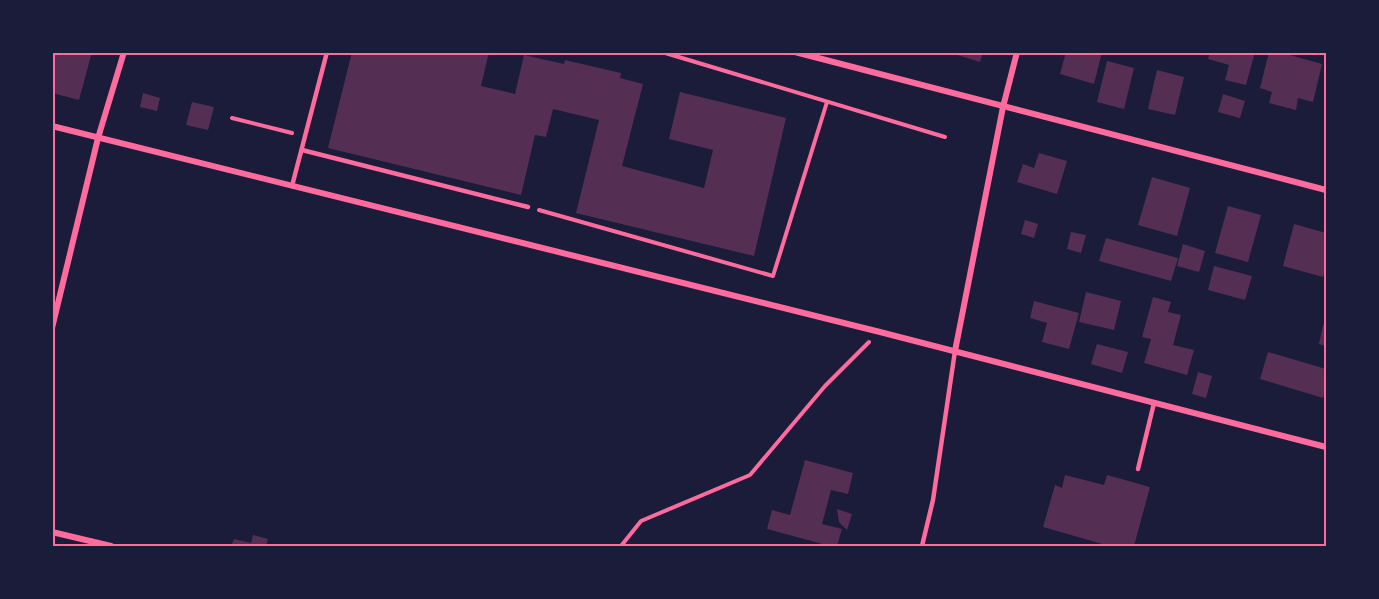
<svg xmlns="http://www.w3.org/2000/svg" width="1379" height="599" viewBox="0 0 1379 599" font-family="Montserrat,sans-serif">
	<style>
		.building { fill: #542f53 }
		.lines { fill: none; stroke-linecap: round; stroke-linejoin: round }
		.path { stroke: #ff6b9d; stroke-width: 4 }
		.service { stroke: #ff6b9d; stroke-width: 4.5 }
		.minor { stroke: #ff6b9d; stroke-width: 6 }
		.neatline { fill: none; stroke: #ff6b9d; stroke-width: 2 }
	</style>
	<rect width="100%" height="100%" fill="#1b1b3a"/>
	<g class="building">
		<path d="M 52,52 L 92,52 L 79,100 L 52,93 Z"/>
		<path d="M 352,52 L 489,52 L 481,86 L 515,94 L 524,55 L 564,64 L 565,60 L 621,73 L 620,78 L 643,84 L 622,166 L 704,188 L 713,150 L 669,139 L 680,92 L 786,118 L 754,256 L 576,213 L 599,120 L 553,109 L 546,137 L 535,135 L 521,195 L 328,148 Z"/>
		<path d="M 948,52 L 983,52 L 980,62 Z"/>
		<path d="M 1066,52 L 1102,52 L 1094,84 L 1060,74 Z"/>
		<path d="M 1210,52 L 1255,52 L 1246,85 L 1225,80 L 1229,65 L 1208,59 Z"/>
		<path d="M 1269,52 L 1279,52 L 1322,64 L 1313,102 L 1298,98 L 1296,110 L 1269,103 L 1272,92 L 1260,88 Z"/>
		<path d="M 1107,61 L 1134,68 L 1124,109 L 1097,102 Z"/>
		<path d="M 1157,70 L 1184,77 L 1175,115 L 1148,109 Z"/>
		<path d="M 143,93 L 160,98 L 157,111 L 140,107 Z"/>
		<path d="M 1223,94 L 1245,101 L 1240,118 L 1218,112 Z"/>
		<path d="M 192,102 L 214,107 L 208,130 L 186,125 Z"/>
		<path d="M 1039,153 L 1067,161 L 1057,194 L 1017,182 L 1023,164 L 1034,168 Z"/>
		<path d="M 1152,177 L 1190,188 L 1177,236 L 1138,225 Z"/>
		<path d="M 1228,206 L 1261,215 L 1248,262 L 1215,253 Z"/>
		<path d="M 1025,220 L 1038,224 L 1034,238 L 1021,234 Z"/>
		<path d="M 1294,224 L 1326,233 L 1326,266 L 1323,277 L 1283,266 Z"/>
		<path d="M 1071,232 L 1086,235 L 1081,253 L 1067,249 Z"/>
		<path d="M 1106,238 L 1178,258 L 1171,281 L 1099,261 Z"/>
		<path d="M 1183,244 L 1205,251 L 1199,272 L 1177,266 Z"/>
		<path d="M 1214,266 L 1252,276 L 1245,300 L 1208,290 Z"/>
		<path d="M 1086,292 L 1121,301 L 1114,330 L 1079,322 Z"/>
		<path d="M 1153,297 L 1171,302 L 1168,312 L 1181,315 L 1173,345 L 1194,350 L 1187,375 L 1144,363 L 1151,339 L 1142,337 Z"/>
		<path d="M 1034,301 L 1079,313 L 1069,349 L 1042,342 L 1047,323 L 1030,318 Z"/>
		<path d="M 1323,325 L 1326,325 L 1326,346 L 1319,344 Z"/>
		<path d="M 1097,344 L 1128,352 L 1122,373 L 1091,364 Z"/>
		<path d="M 1268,352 L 1326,369 L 1326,387 L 1323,398 L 1260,379 Z"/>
		<path d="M 1198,372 L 1212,376 L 1206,398 L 1192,394 Z"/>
		<path d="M 805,460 L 853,473 L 848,494 L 831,490 L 822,524 L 842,529 L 837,546 L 830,546 L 767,529 L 772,510 L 790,515 Z"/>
		<path d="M 1065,475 L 1104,485 L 1107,475 L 1150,487 L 1134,546 L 1106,546 L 1106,545 L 1043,527 L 1055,485 L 1062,488 Z"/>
		<path d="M 837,509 L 852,514 L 847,530 L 839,522 Z"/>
		<path d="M 253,535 L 268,539 L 266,546 L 231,546 L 234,539 L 251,543 Z"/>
	</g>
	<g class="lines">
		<g class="path">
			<path d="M 662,52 L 945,137"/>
			<path d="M 232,118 L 292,133"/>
			<path d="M 539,210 L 773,276 L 827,102"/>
			<path d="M 621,546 L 641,521 L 750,475 L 825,386 L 869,342"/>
		</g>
		<g class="service">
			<path d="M 302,150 L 528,207"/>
			<path d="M 292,186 L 327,52"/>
			<path d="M 1138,469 L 1154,403"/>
			<path d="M 922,546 L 933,500 L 955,351"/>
		</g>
		<g class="minor">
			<path d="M 795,52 L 1326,190"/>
			<path d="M 52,126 L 880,332 L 1326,447"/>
			<path d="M 52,328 L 98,138 L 124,52"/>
			<path d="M 955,351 L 1003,107 L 1017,52"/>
			<path d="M 52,532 L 111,546"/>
		</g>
	</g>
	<rect width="1379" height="599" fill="none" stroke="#1b1b3a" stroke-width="108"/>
	<rect x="54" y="54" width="1271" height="491" class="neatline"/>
</svg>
